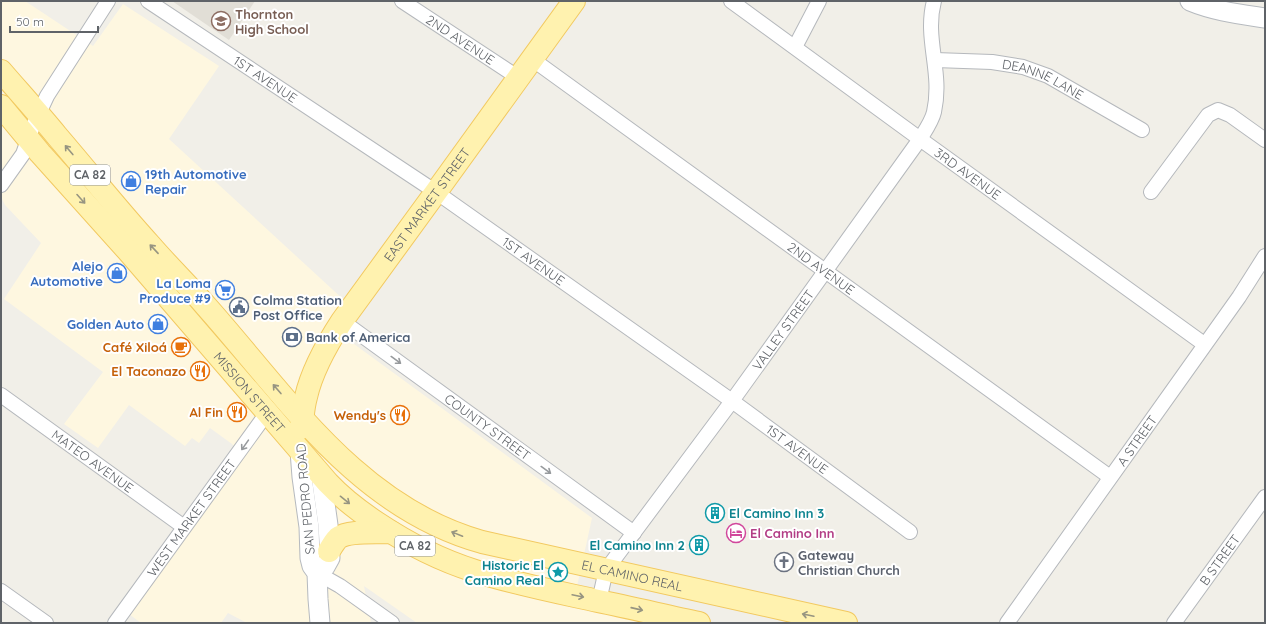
<svg xmlns="http://www.w3.org/2000/svg" width="1266" height="624" viewBox="0 0 1266 624" font-family="Quicksand,sans-serif">
	<style>
		.commercial { fill: #fef7e0 }
		.education { fill: #e1ded6 }
		.lines { fill: none; stroke-linecap: round; stroke-linejoin: round }
		.minor-casing { stroke: #b5b8bc; stroke-width: 16 }
		.secondary-casing { stroke: #b6babf; stroke-width: 21 }
		.primary-casing { stroke: #f2c960; stroke-width: 24 }
		.minor { stroke: #fff; stroke-width: 14 }
		.secondary { stroke: #fff; stroke-width: 19 }
		.primary { stroke: #fff2af; stroke-width: 22 }
		.oneway { stroke: #979581 }
		.oneway2 { stroke: #979a9d }
		.labels { text-anchor: middle; stroke-width: 4; stroke-linejoin: round; paint-order: stroke }
		.shield { fill: #fff; stroke: #8f9295; stroke-width: 1 }
		.shield-label { font-size: 12px; font-weight: bold; fill: #5f6368 }
		.education-label { font-size: 13px; font-weight: bold; fill: #785e54; stroke: #fff; text-anchor: start }
		.street-label { font-size: 13px; fill: #5f6368; stroke: #fff }
		.shop-label { font-size: 13px; font-weight: bold; fill: #366cbe; stroke: #fff; text-anchor: end }
		.service-label { font-size: 13px; font-weight: bold; fill: #4e5e75; stroke: #fff; text-anchor: start }
		.food-label { font-size: 13px; font-weight: bold; fill: #c56008; stroke: #fff; text-anchor: end }
		.culture-label { font-size: 13px; font-weight: bold; fill: #0d838f; stroke: #fff; text-anchor: end }
		.hotel-label { font-size: 13px; font-weight: bold; fill: #b23c85; stroke: #fff; text-anchor: start }
		.worship-label { font-size: 13px; font-weight: bold; fill: #5b616d; stroke: #fff; text-anchor: start }
	</style>
	<rect width="100%" height="100%" fill="#f1efe8"/>
	<path class="commercial" d="M 1,1 L 25,1 L 93,46 L 123,4 L 219,66 L 169,139 L 345,301 L 328,325 L 592,518 L 573,605 L 653,623 L 417,623 L 364,586 L 371,623 L 247,623 L 228,613 L 221,623 L 141,623 L 129,614 L 242,455 L 232,444 L 210,428 L 199,443 L 192,438 L 185,446 L 129,405 L 98,448 L 64,424 L 103,372 L 4,299 L 41,243 L 5,205 L 1,197 Z"/>
	<path class="education" d="M 172,1 L 255,1 L 229,40 Z"/>
	<g class="lines">
		<defs>
			<g id="minor">
				<path id="s1" d="M 148,1 L 436,192 L 732,401 L 910,532"/>
				<path id="s2" d="M 402,1 L 519,78"/>
				<path id="s3" d="M 731,1 L 920,139 L 1204,344"/>
				<path d="M 795,47 L 819,1"/>
				<path id="s4" d="M 532,59 L 1110,477"/>
				<path id="s5" d="M 935,60 L 992,62 L 1023,67 L 1048,76 L 1142,130"/>
				<path d="M 1,185 L 23,154 L 33,126 L 47,96 L 108,1"/>
				<path d="M 1151,192 L 1208,115 L 1218,110 L 1230,115 L 1265,140"/>
				<path id="s6" d="M 342,321 L 634,533"/>
				<path id="s7" d="M 1,395 L 184,527"/>
				<path d="M 317,573 L 340,586 L 392,623"/>
				<path d="M 1,591 L 46,623"/>
				<path id="s8" d="M 599,601 L 606,570 L 732,401 L 920,139 C 925,131 932,121 934,112 C 943,72 924,39 934,1"/>
				<path id="s9" d="M 115,623 L 267,413"/>
				<path id="s10" d="M 1007,623 L 1239,297 L 1265,256"/>
				<path id="s11" d="M 1174,623 L 1265,497"/>
			</g>
			<g id="secondary">
				<path d="M 1190,1 C 1214,11 1239,14 1265,18"/>
				<path d="M 300,451 L 302,477 L 309,527 L 310,558 L 312,566 L 317,573 L 318,599 L 320,623"/>
				<path d="M 317,573 L 325,567 L 330,558 L 328,525 L 321,475"/>
			</g>
			<g id="primary">
				<path id="s12" d="M 1,71 C 20,93 39,114 57,136 C 88,172 118,210 150,245 C 168,266 188,285 206,306 C 287,397 357,507 482,542 L 846,623"/>
				<path id="s13" d="M 1,106 L 40,153 L 128,251 L 328,483 C 343,499 359,511 377,523 C 407,543 440,560 475,571 C 515,584 557,592 598,601 C 632,608 666,616 699,623"/>
				<path id="s14" d="M 301,428 C 303,417 303,407 306,397 C 312,370 327,344 342,321 L 436,192 L 574,1"/>
				<path d="M 329,551 C 332,546 334,542 338,538 C 349,530 377,533 391,532"/>
			</g>
		</defs>
		<use href="#minor" class="minor-casing"/>
		<use href="#secondary" class="secondary-casing"/>
		<use href="#primary" class="primary-casing"/>
		<use href="#minor" class="minor"/>
		<use href="#secondary" class="secondary"/>
		<use href="#primary" class="primary"/>
	</g>
	<defs><path id="oneway-shaft" d="M-6 0H5M1.5-3L5.5 0L1.5 3" fill="none" stroke-width="1.6" stroke-linecap="round" stroke-linejoin="round"/></defs>
	<g class="oneway">
		<use href="#oneway-shaft" transform="translate(69 150) rotate(-130)"/>
		<use href="#oneway-shaft" transform="translate(81 199) rotate(48)"/>
		<use href="#oneway-shaft" transform="translate(154 249) rotate(-133)"/>
		<use href="#oneway-shaft" transform="translate(277 389) rotate(-131)"/>
		<use href="#oneway-shaft" transform="translate(345 500) rotate(39)"/>
		<use href="#oneway-shaft" transform="translate(457 534) rotate(-158)"/>
		<use href="#oneway-shaft" transform="translate(578 596) rotate(12)"/>
		<use href="#oneway-shaft" transform="translate(637 609) rotate(13)"/>
		<use href="#oneway-shaft" transform="translate(808 615) rotate(-168)"/>
	</g>
	<g class="oneway2">
		<use href="#oneway-shaft" transform="translate(396 360) rotate(36)"/>
		<use href="#oneway-shaft" transform="translate(245 445) rotate(125)"/>
		<use href="#oneway-shaft" transform="translate(546 470) rotate(36)"/>
	</g>
	<defs>
		<symbol id="school-ring" viewBox="-11 -11 22 22"><circle r="9.5" fill="#fff" stroke="#8d6e63" stroke-width="1.5"/><path d="M0-5L7-2L0 1L-7-2ZM-4 1L0 2.5L4 1V4Q0 6-4 4Z" fill="#8d6e63"/></symbol>
		<symbol id="shop-ring" viewBox="-11 -11 22 22"><circle r="9.5" fill="#fff" stroke="#3f7fe0" stroke-width="1.5"/><path d="M-5-2.5h2.3a2.7 3.5 0 0 1 5.4 0H5L5.5 6h-11ZM-1.5-2.5h3a1.5 2.3 0 0 0-3 0Z" fill="#3f7fe0"/></symbol>
		<symbol id="supermarket-ring" viewBox="-11 -11 22 22"><circle r="9.5" fill="#fff" stroke="#3f7fe0" stroke-width="1.5"/><path d="M-6-5.5h2.5l.6 2H6L4.5 2H-2.5L-4.4-4H-6ZM-1.5 3.2a1.3 1.3 0 1 0 .1 0ZM3 3.2a1.3 1.3 0 1 0 .1 0Z" fill="#3f7fe0"/></symbol>
		<symbol id="civic-ring" viewBox="-11 -11 22 22"><circle r="9.5" fill="#fff" stroke="#5c6f8a" stroke-width="1.5"/><path d="M-.6-6.5H3V-4.5H.6V-3L4-1V1h2V6H-6V1h2V-1L-.6-3ZM-1.2 2.5V6h2.4V2.5Z" fill="#5c6f8a"/></symbol>
		<symbol id="bank-ring" viewBox="-11 -11 22 22"><circle r="9.5" fill="#fff" stroke="#5c6f8a" stroke-width="1.5"/><path d="M-6-4H6V4H-6ZM0-2.3a2.3 2.3 0 1 0 0 4.6a2.3 2.3 0 1 0 0-4.6Z" fill="#5c6f8a"/></symbol>
		<symbol id="cafe-ring" viewBox="-11 -11 22 22"><circle r="9.5" fill="#fff" stroke="#e8710a" stroke-width="1.5"/><path d="M-5.5-4.5H6V0H3Q3 3.5 0 3.5H-2.5Q-5.5 3.5-5.5 0ZM3-3.2v2h1.7v-2ZM-6 4.5H4V6H-6Z" fill="#e8710a"/></symbol>
		<symbol id="restaurant-ring" viewBox="-11 -11 22 22"><circle r="9.5" fill="#fff" stroke="#e8710a" stroke-width="1.5"/><path d="M-5-6h1v4h1v-4h1v4h1v-4h1v5L-1.5 .5V6h-2V.5L-5-1ZM5-6V6H3V1.5H1.5Q1.5-4 5-6Z" fill="#e8710a"/></symbol>
		<symbol id="building-ring" viewBox="-11 -11 22 22"><circle r="9.5" fill="#fff" stroke="#0f9aa8" stroke-width="1.5"/><path d="M-4-6H4V6H1V3H-1V6H-4ZM-2.5-4.3h1.7v1.8h-1.7ZM.8-4.3h1.7v1.8H.8ZM-2.5-1h1.7V.8h-1.7ZM.8-1h1.7V.8H.8Z" fill="#0f9aa8"/></symbol>
		<symbol id="hotel-ring" viewBox="-11 -11 22 22"><circle r="9.5" fill="#fff" stroke="#d1479c" stroke-width="1.5"/><path d="M-6-4.5h1.5V1H6V5H4.5V3h-9V5H-6ZM-4 0a1.8 1.8 0 1 1 3.6 0ZM.5 0V-2.5h3Q6-2.5 6 0Z" fill="#d1479c"/></symbol>
		<symbol id="church-ring" viewBox="-11 -11 22 22"><circle r="9.5" fill="#fff" stroke="#6b7280" stroke-width="1.5"/><path d="M-1.2-6h2.4v3.5h3.3v2.4h-3.3V6h-2.4V-.1h-3.3v-2.4h3.3Z" fill="#6b7280"/></symbol>
		<symbol id="sight-ring" viewBox="-11 -11 22 22"><circle r="9.5" fill="#fff" stroke="#0f9aa8" stroke-width="1.5"/><path d="M0-6L1.8-2.2L6-1.7L2.9 1.2L3.7 5.4L0 3.3L-3.7 5.4L-2.9 1.2L-6-1.7L-1.8-2.2Z" fill="#0f9aa8"/></symbol>
	</defs>
	<g fill-rule="evenodd">
		<use href="#school-ring" x="210" y="10" width="22" height="22"/>
		<use href="#shop-ring" x="120" y="170" width="22" height="22"/>
		<use href="#shop-ring" x="106" y="262" width="22" height="22"/>
		<use href="#supermarket-ring" x="214" y="279" width="22" height="22"/>
		<use href="#civic-ring" x="228" y="296" width="22" height="22"/>
		<use href="#shop-ring" x="147" y="313" width="22" height="22"/>
		<use href="#bank-ring" x="281" y="326" width="22" height="22"/>
		<use href="#cafe-ring" x="170" y="336" width="22" height="22"/>
		<use href="#restaurant-ring" x="189" y="360" width="22" height="22"/>
		<use href="#restaurant-ring" x="226" y="401" width="22" height="22"/>
		<use href="#restaurant-ring" x="389" y="404" width="22" height="22"/>
		<use href="#building-ring" x="704" y="502" width="22" height="22"/>
		<use href="#hotel-ring" x="725" y="522" width="22" height="22"/>
		<use href="#building-ring" x="688" y="534" width="22" height="22"/>
		<use href="#church-ring" x="773" y="551" width="22" height="22"/>
		<use href="#sight-ring" x="547" y="561" width="22" height="22"/>
	</g>
	<g class="labels">
		<g class="shield">
			<rect x="70" y="165" width="40" height="20" rx="3"/>
			<rect x="395" y="536" width="40" height="20" rx="3"/>
		</g>
		<g class="shield-label">
			<text x="90" y="179">CA 82</text>
			<text x="415" y="550">CA 82</text>
		</g>
		<g class="education-label">
			<text x="235" y="19">Thornton<tspan x="235" dy="15">High School</tspan></text>
		</g>
		<g class="street-label">
			<text dy="5" stroke="none"><textPath href="#s2" startOffset="70">2ND AVENUE</textPath></text>
			<text dy="5" stroke="none"><textPath href="#s1" startOffset="141">1ST AVENUE</textPath></text>
			<text dy="5" stroke="none"><textPath href="#s5" startOffset="111">DEANNE LANE</textPath></text>
			<text dy="5" stroke="none"><textPath href="#s3" startOffset="293">3RD AVENUE</textPath></text>
			<text dy="5" stroke="none"><textPath href="#s14" startOffset="260">EAST MARKET STREET</textPath></text>
			<text dy="5" stroke="none"><textPath href="#s1" startOffset="465">1ST AVENUE</textPath></text>
			<text dy="5" stroke="none"><textPath href="#s4" startOffset="357">2ND AVENUE</textPath></text>
			<text dy="5" stroke="none"><textPath href="#s8" startOffset="330">VALLEY STREET</textPath></text>
			<text dy="5" stroke="none"><textPath href="#s13" startOffset="379">MISSION STREET</textPath></text>
			<text dy="5" stroke="none"><textPath href="#s6" startOffset="180">COUNTY STREET</textPath></text>
			<text dy="5" stroke="none"><textPath href="#s10" startOffset="224">A STREET</textPath></text>
			<text dy="5" stroke="none"><textPath href="#s1" startOffset="789">1ST AVENUE</textPath></text>
			<text dy="5" stroke="none"><textPath href="#s7" startOffset="113">MATEO AVENUE</textPath></text>
			<text transform="translate(305 499) rotate(-95)" y="5">SAN PEDRO ROAD</text>
			<text dy="5" stroke="none"><textPath href="#s9" startOffset="130">WEST MARKET STREET</textPath></text>
			<text dy="5" stroke="none"><textPath href="#s11" startOffset="78">B STREET</textPath></text>
			<text dy="5" stroke="none"><textPath href="#s12" startOffset="835">EL CAMINO REAL</textPath></text>
		</g>
		<g class="shop-label">
			<text x="145" y="179" text-anchor="start">19th Automotive<tspan x="145" dy="15">Repair</tspan></text>
			<text x="103" y="271">Alejo<tspan x="103" dy="15">Automotive</tspan></text>
			<text x="211" y="288">La Loma<tspan x="211" dy="15">Produce #9</tspan></text>
			<text x="144" y="329">Golden Auto</text>
		</g>
		<g class="service-label">
			<text x="253" y="305">Colma Station<tspan x="253" dy="15">Post Office</tspan></text>
			<text x="306" y="342">Bank of America</text>
		</g>
		<g class="food-label">
			<text x="167" y="352">Café Xiloá</text>
			<text x="186" y="376">El Taconazo</text>
			<text x="223" y="417">Al Fin</text>
			<text x="386" y="420">Wendy's</text>
		</g>
		<g class="culture-label">
			<text x="729" y="518" text-anchor="start">El Camino Inn 3</text>
			<text x="685" y="550">El Camino Inn 2</text>
			<text x="544" y="570">Historic El<tspan x="544" dy="15">Camino Real</tspan></text>
		</g>
		<g class="hotel-label">
			<text x="750" y="538">El Camino Inn</text>
		</g>
		<g class="worship-label">
			<text x="798" y="560">Gateway<tspan x="798" dy="15">Christian Church</tspan></text>
		</g>
	</g>
	<rect width="1266" height="624" fill="none" stroke="#5f6368" stroke-width="4"/>
	<path d="M10 26v6h88v-6" fill="none" stroke="#5f6368" stroke-width="2"/>
	<text x="16" y="26" font-size="12" fill="#5f6368" stroke="#ffffff" stroke-width="3" paint-order="stroke">50 m</text>
</svg>
